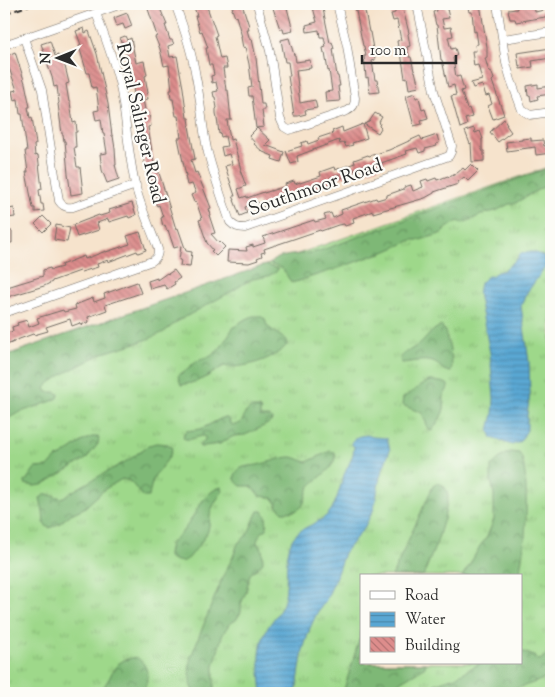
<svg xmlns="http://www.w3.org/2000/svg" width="555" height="697" viewBox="0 0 555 697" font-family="'Sorts Mill Goudy',serif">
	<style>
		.grass { fill: url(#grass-tufts); stroke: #64825a; fill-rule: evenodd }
		.forest { fill: url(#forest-crowns); stroke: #547250 }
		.water { fill: url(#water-rules); stroke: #42697f }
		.building { fill: url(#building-back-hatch) }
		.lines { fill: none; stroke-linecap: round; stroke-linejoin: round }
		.minor-casing { stroke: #726b63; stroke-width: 9 }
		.minor { stroke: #fff; stroke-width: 8 }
		.rail { stroke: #2b2b2b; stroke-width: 2; stroke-dasharray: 8 4; stroke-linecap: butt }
		.labels { text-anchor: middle; stroke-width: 4.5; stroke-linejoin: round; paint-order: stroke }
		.street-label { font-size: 19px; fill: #2b2b2b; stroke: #fdfcf7 }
	</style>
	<defs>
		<pattern id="grass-tufts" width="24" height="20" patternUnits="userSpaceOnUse" patternTransform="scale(1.25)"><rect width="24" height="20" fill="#9ed88a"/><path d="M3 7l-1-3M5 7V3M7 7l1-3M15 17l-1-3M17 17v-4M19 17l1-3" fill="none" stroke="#88ba77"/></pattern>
		<pattern id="forest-crowns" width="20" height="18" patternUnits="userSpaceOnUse" patternTransform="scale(1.25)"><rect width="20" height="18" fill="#7eb876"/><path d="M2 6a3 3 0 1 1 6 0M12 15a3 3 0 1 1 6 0" fill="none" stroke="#679661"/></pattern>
		<pattern id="water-rules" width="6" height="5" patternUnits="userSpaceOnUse" patternTransform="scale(1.25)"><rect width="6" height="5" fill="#5aa7d3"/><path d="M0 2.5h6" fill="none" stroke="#4b88ab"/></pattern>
		<pattern id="building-back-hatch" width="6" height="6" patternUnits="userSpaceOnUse" patternTransform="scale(1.25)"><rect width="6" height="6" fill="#dd8d8c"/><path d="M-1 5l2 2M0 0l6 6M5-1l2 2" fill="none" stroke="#b37373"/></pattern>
	</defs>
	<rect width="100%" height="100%" fill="#fdfcf7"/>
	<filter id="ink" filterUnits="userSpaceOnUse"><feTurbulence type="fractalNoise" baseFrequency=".02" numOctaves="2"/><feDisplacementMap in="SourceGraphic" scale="10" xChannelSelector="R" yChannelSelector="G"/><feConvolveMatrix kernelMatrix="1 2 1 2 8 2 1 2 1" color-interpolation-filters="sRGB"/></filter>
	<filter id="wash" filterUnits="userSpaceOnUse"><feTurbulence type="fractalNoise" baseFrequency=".0096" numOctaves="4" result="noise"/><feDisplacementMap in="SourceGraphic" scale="20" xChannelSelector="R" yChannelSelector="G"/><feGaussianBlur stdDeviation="1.12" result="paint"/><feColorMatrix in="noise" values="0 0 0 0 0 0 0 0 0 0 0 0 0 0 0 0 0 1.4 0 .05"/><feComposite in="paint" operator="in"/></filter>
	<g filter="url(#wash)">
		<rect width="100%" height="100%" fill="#f6e3cc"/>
		<path class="grass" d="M 551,166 L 551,693 L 4,693 L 4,356 ZM 361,576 L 521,576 L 521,663 L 361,663 Z"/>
		<g class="forest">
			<path d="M 551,167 L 551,183 L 532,193 L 514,204 L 509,204 L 496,211 L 486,213 L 463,223 L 458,221 L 447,228 L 442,233 L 437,235 L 420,240 L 412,240 L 382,253 L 374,255 L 339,268 L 292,283 C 283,272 287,268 271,265 L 271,262 C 280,253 306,255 319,251 Z"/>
			<path d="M 265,265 L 278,269 L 276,272 L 268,276 L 253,279 L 246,282 L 234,290 L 178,321 L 164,332 L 146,340 L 103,353 L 63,374 L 50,383 L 45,388 L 47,392 L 55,392 L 59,394 L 58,398 L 52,401 L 18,413 L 4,421 L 4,356 Z"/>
			<path d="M 253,316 L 260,316 L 265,319 L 267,326 L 272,330 L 286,340 L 287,345 C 275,359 241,370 224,366 L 203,379 L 191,383 L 181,385 L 178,376 L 197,361 L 211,356 L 216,352 L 221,347 L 233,328 L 242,321 Z"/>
			<path d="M 441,326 L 444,329 C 448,341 454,360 451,372 C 441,371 441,365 433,362 C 424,359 411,362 402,363 L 400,360 L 402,355 C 408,351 414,348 420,344 C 427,338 432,329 441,326 Z"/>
			<path d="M 429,381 C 433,381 447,382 448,385 C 449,389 444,393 444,397 C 443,401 445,405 444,409 C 442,417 436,424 432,431 L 429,430 L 422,413 L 402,405 L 403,398 L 420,386 Z"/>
			<path d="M 251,408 L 259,408 L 261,411 L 260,413 L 260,417 L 270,417 L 272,419 L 272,421 L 266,425 L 245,435 L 234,436 L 224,441 L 220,444 L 204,446 L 202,447 L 200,447 L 200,444 L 205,440 L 205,438 L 204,436 C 197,436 190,442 183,438 L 184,433 L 186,431 L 201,429 L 222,418 L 227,418 L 229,420 L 230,423 L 232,425 C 241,425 243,421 245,413 Z"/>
			<path d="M 92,437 L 99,437 L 98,444 L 86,459 L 42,485 L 34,486 L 25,484 L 25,482 L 35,468 L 48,467 L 56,458 L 63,455 L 83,441 Z"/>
			<path d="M 156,443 L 167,444 L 172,447 C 172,459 159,467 154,478 C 151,484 150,491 149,497 L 143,497 L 130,481 L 122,479 L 105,489 L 84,508 L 71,514 L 60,523 L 52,527 L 49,528 L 44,524 L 43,511 L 40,498 L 46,494 L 62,498 C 84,484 107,472 130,459 C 139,453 146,445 156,443 Z"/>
			<path d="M 330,451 L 335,452 C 337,468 320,476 311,485 C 305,491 307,504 299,509 C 295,512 288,512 283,512 L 279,508 L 273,498 L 260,496 L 251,486 L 241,486 C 236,482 233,479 236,473 C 241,464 253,467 261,464 C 271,462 282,457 292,457 C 297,458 302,461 307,462 Z"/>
			<path d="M 510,452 L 519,453 C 529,464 526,521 525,537 C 524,550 520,563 520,576 L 462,576 L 469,566 L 480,546 L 487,537 L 494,519 L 494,494 L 491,481 L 491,467 C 496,461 502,455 510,452 Z"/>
			<path d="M 437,483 L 443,485 L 447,491 L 448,498 L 444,518 L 437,542 L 423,576 L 392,576 L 433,486 Z"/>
			<path d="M 221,487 L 223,491 C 219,496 215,502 212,508 C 209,515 210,524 208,531 C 206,536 202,540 199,545 C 189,557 186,568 168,557 C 168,553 169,549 170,545 C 172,540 179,536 183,531 C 195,517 201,493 221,487 Z"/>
			<path d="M 258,511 L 263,511 L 266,516 L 267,529 C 261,532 257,537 257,544 L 261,546 L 262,549 L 263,561 L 261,565 L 250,574 L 246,592 L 241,604 L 241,612 L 236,620 L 229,624 L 222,636 L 214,666 L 214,693 L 195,693 C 189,683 188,668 191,657 L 213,601 L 225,572 L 233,557 L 238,543 C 251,534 251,524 258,511 Z"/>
			<path d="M 361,634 L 361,663 L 426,663 L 425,667 L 388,689 L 373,691 L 373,693 L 343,693 L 359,640 Z"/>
			<path d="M 551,644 L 551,675 L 548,677 L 536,682 L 503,693 L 419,693 L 437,683 L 455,677 L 481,663 L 521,663 L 521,651 L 534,656 L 538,660 C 546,659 548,650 551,644 Z"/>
			<path d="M 136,657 C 150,665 150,681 142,693 L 100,693 L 110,677 L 113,670 L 118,664 L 124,660 Z"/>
		</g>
		<g class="water">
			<path d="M 529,252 L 534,252 L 545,257 L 546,266 L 526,294 L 521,306 L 529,362 L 530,393 L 527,416 L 527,430 L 520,442 L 512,445 L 492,438 L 489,430 L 493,414 L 494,399 L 493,387 L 490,353 L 478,293 L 480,283 L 482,281 L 488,276 L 491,276 L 497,272 L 504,270 L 517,259 L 520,254 Z"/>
			<path d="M 367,435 L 373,437 L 387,438 L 390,450 L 380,477 L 374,509 L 364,528 L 344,553 L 334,582 L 326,600 L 317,613 L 310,628 L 303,650 L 297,688 L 295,693 L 262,693 C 260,676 257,649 265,633 C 270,621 281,613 284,600 C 289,581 283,558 292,540 C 299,526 319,525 329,513 C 337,503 340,486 344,475 C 348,465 354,457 354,446 L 351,444 C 354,436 360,436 367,435 Z"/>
		</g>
		<g id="blocks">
			<g class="building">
				<path d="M 154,4 L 156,7 L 159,6 L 167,25 L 165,25 L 170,40 L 172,40 L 174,44 L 168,46 L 170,57 L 177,56 L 183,88 L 187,118 L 189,118 L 190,125 L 189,126 L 195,159 L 191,160 L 195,173 L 197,172 L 211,208 L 209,209 L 211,215 L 209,215 L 215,233 L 211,234 L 219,243 L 220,242 L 225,247 L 216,256 L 211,251 L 213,250 L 207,243 L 199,220 L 202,219 L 196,201 L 194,202 L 191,195 L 196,193 L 192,184 L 187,185 L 185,176 L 186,176 L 178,138 L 181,138 L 178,116 L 176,116 L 173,99 L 171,99 L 170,90 L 172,90 L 169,65 L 164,66 L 160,49 L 155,37 L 157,36 L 147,6 Z"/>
				<path d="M 193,4 L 206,4 L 217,35 L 215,36 L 220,59 L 225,58 L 227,68 L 223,68 L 226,90 L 228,90 L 231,120 L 227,120 L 230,140 L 233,139 L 241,170 L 240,170 L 246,186 L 238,189 L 241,198 L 247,196 L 247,198 L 264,192 L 264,193 L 286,186 L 285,184 L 294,181 L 295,184 L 300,182 L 300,183 L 321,176 L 320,172 L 334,167 L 335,170 L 355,163 L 354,160 L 368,155 L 369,156 L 389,150 L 420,136 L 422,140 L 437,135 L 439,143 L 436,144 L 437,146 L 425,149 L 425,151 L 419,153 L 417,148 L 406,151 L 407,154 L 381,163 L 382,166 L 367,171 L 364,165 L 354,169 L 356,174 L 347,177 L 347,176 L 341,178 L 339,174 L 330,178 L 332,183 L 290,198 L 289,197 L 277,201 L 276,199 L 267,203 L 268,205 L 260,208 L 258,202 L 245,207 L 247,213 L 240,216 L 234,200 L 235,200 L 233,196 L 235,196 L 225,166 L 232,164 L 229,154 L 223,156 L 221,147 L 227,146 L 225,136 L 221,137 L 220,133 L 219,134 L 218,125 L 216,113 L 216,109 L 217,108 L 215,97 L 214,97 L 213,92 L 218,91 L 216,82 L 212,83 L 211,76 L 214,75 L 212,65 L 209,65 L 206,48 L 208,48 L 202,31 L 200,32 L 195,16 L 197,16 Z"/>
				<path d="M 231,4 L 242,4 L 249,26 L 248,26 L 249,30 L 247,30 L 250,40 L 252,39 L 256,58 L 261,104 L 264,104 L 265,110 L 262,110 L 264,127 L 256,128 L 252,96 L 249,96 L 248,88 L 252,87 L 249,64 L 245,47 L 243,48 L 241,37 L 242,37 L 236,16 L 235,17 L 232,9 L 233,8 Z"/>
				<path d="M 286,4 L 293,31 L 284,33 L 283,29 L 280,29 L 273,8 Z"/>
				<path d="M 312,4 L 322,4 L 330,43 L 332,42 L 334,49 L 333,49 L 337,76 L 338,76 L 340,86 L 338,86 L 340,101 L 326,102 L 325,92 L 332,91 L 329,70 L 328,71 L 325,53 L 324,53 L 323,48 L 326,47 L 324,37 L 320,37 L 319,30 L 307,32 L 306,25 L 317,22 Z"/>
				<path d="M 353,4 L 367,4 L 368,10 L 365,11 L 369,32 L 370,32 L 373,49 L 374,49 L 375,60 L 372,61 L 375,80 L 377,80 L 379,92 L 370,93 L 368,77 L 366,78 L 365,66 L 364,56 L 366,56 L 364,46 L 363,46 L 356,11 L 355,11 Z"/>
				<path d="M 435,4 L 445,4 L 446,9 L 447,9 L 449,18 L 442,19 L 444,28 L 451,27 L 453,36 L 448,37 L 451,49 L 455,48 L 457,55 L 453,58 L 456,77 L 460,76 L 464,90 L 461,91 L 467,109 L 469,108 L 472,117 L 465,119 L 467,125 L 460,128 L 451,96 L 456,95 L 454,85 L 448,87 L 442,60 L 441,60 L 437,25 L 436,25 L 433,12 L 437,11 Z"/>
				<path d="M 471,4 L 480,4 L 487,47 L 487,58 L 485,58 L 489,72 L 491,71 L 494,79 L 492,81 L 504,115 L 493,119 L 488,106 L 492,104 L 489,95 L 486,96 L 482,85 L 473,88 L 471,83 L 482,80 L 478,65 L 474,66 L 472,51 L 476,51 L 475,45 L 478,44 L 476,31 L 474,32 L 472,12 L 469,12 L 468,7 L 471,7 Z"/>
				<path d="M 516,4 L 523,4 L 523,6 L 534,4 L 535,12 L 544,10 L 544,7 L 551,6 L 551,16 L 516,22 L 515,19 L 510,19 L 508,10 L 517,9 Z"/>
				<path d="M 402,5 L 409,33 L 408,34 L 410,46 L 407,47 L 409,57 L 411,57 L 414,71 L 415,71 L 419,87 L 409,89 L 407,77 L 405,78 L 401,53 L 399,53 L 397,41 L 401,40 L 397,20 L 393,21 L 391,14 L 395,13 L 395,7 Z"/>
				<path d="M 127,13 L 132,26 L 125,29 L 123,24 L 117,26 L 114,18 Z"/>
				<path d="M 84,28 L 85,33 L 89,31 L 97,54 L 108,104 L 112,136 L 113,136 L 115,149 L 116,165 L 115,165 L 119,179 L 107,183 L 102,170 L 100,154 L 107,153 L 104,134 L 103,134 L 101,119 L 96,120 L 94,111 L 99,110 L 96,87 L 92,88 L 89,73 L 87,73 L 79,46 L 81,45 L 76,31 Z"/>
				<path d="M 125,36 L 127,40 L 131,38 L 136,63 L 144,61 L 147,75 L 145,76 L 148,93 L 147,94 L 148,99 L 143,100 L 146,114 L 149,113 L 151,126 L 148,127 L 154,163 L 156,163 L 176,229 L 178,228 L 186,251 L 192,252 L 190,267 L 180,266 L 181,260 L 179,260 L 181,246 L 174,248 L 168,230 L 167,231 L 165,225 L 163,226 L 161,218 L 163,217 L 159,205 L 157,206 L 154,200 L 156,199 L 153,188 L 151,188 L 150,182 L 152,181 L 149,172 L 147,172 L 144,162 L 143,155 L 145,155 L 144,146 L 142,146 L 140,133 L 142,133 L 137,103 L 135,103 L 133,87 L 134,87 L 129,62 L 125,46 L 124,46 L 123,42 L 121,42 L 120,38 Z"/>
				<path d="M 289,38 L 294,55 L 295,55 L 296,62 L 310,60 L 311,68 L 296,70 L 300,103 L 315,100 L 317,108 L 305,110 L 306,114 L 298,116 L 294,116 L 288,76 L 290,76 L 288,62 L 285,62 L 281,40 Z"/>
				<path d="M 50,41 L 55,56 L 58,55 L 59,57 L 63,55 L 65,61 L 64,62 L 69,83 L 66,84 L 69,102 L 70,102 L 73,123 L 76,122 L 77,132 L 75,132 L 76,147 L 74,147 L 77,167 L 80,167 L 83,193 L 71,195 L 68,174 L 65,141 L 64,141 L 63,134 L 62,134 L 58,104 L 59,103 L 57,86 L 54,87 L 52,77 L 47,63 L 48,62 L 41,44 Z"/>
				<path d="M 551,48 L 551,58 L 532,61 L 533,67 L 520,69 L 520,65 L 519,66 L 517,53 Z"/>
				<path d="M 15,52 L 25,83 L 30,107 L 28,107 L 30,118 L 32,117 L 36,144 L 34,145 L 35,156 L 38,155 L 42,189 L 39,190 L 41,204 L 43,204 L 44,211 L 35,212 L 35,208 L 33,208 L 26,172 L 28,172 L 25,151 L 27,151 L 22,114 L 20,114 L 18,99 L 14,100 L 12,91 L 17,90 L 9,68 L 7,68 L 4,59 L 4,57 Z"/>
				<path d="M 538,84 L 538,88 L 551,86 L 551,94 L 537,96 L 538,99 L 531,101 L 530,95 L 528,96 L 527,86 Z"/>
				<path d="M 415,93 L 416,98 L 419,97 L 422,110 L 425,109 L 428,118 L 421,120 L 422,124 L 414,126 L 406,96 Z"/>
				<path d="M 375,113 L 382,117 L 379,122 L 380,123 L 379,126 L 381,128 L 378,133 L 364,124 L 369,122 Z"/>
				<path d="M 504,119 L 507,124 L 506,125 L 511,132 L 498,142 L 490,132 Z"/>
				<path d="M 363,124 L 367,138 L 352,143 L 353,145 L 346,147 L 344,142 L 340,144 L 339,140 L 297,156 L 298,162 L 291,164 L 286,151 L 302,146 L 301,143 L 307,141 L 308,144 L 319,140 L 318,138 L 333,133 L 332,131 L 342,127 L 343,132 Z"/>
				<path d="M 257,128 L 270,140 L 265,145 L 284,152 L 281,162 L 272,159 L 273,156 L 263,152 L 254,144 L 255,143 L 249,136 Z"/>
				<path d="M 474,128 L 475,133 L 480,131 L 483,139 L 482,139 L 482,151 L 484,151 L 484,161 L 472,162 L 471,143 L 470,144 L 465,131 Z"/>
				<path d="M 531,138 L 531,141 L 543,140 L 544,146 L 551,145 L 551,153 L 536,155 L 535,147 L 507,151 L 506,142 L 522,140 L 522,139 Z"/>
				<path d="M 471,164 L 478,171 L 468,181 L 464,177 L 458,182 L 458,184 L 434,192 L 434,193 L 425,198 L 373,213 L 373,211 L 353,218 L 354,223 L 345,226 L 344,224 L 338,225 L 321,231 L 320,230 L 264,249 L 265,252 L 261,253 L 262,256 L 257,258 L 258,260 L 249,263 L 227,262 L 228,250 L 247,251 L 246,247 L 253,245 L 253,247 L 265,243 L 263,237 L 314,220 L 315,222 L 326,219 L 324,215 L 331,213 L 333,218 L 342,214 L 341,210 L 376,198 L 377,200 L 387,197 L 387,195 L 404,189 L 404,187 L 411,185 L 413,191 L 423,187 L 421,181 L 427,179 L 428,181 L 436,178 L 437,180 L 448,176 L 449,177 L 456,174 L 463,168 L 465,170 Z"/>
				<path d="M 132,203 L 136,215 L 129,218 L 128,216 L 109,222 L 108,219 L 97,223 L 99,230 L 77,237 L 73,225 L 99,215 L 100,216 L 110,213 L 109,210 Z"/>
				<path d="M 14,208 L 15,217 L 7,218 L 9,231 L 12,231 L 12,243 L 4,242 L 4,210 Z"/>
				<path d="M 43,216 L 51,224 L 43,232 L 35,224 Z"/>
				<path d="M 56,225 L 70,228 L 67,242 L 54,240 Z"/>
				<path d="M 140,232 L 146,250 L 138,253 L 137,251 L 108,262 L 108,260 L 97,264 L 98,267 L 81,272 L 80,271 L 52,281 L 52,282 L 44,286 L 4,298 L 4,288 L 43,276 L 43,270 L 50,268 L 51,270 L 62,267 L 61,265 L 84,256 L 85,259 L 106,251 L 106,252 L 130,244 L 127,236 Z"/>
				<path d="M 174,270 L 180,278 L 174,282 L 175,284 L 167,289 L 164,285 L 150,289 L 148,281 L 157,278 L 157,280 L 167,273 L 168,274 Z"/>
				<path d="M 137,282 L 141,293 L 105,305 L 107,310 L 88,317 L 89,322 L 81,325 L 80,323 L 72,326 L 70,319 L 46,327 L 48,331 L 34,335 L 33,334 L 14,341 L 14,342 L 4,346 L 4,334 L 13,331 L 12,327 L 18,325 L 17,323 L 27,320 L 29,327 L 39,323 L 37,318 L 63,310 L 64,312 L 76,309 L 75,305 L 93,298 L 94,302 L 105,298 L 104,294 Z"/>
			</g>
		</g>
	</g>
	<g filter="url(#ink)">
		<use href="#blocks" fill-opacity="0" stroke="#726b63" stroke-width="1"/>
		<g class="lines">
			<defs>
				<g id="minor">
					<path d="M 175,4 C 184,28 192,52 196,77 C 201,101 202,125 207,149 C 213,174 222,198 230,222 C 235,227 238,228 245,228 L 449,156 L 451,152 L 452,146 L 434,91 L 417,4"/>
					<path d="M 257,4 L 270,51 L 280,118 L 284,127 L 289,130 L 293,129 L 347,111 C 353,108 355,105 355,98 L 347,46 L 337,4"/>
					<path d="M 497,4 L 506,63 L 511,80 L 522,110 L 530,115 L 551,112"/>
					<path d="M 24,38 L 42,90 L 59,201 C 63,207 67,208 73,207 L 136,185"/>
					<path d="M 503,39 L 551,32"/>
					<path d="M 4,45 L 122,4"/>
					<path d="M 4,313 L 152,261 C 157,258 158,255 158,249 C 150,227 140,206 135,184 C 128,151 126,118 120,86 C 114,60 105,37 96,13"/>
				</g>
			</defs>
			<use href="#minor" class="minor-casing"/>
			<use href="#minor" class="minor"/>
			<path class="rail" d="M 4,14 L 33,4"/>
		</g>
	</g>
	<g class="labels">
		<g class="street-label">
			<text transform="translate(142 123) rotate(77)" y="7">Royal Salinger Road</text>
			<text transform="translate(315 186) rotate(-19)" y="7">Southmoor Road</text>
		</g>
	</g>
	<rect width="555" height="697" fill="none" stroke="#fdfcf7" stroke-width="20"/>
	<rect x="360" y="574" width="162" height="90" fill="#fdfcf7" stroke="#a9a8a5"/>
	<rect x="370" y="591" width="25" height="8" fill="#ffffff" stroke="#a9a8a5"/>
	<text x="405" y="600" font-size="15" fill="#2b2b2b">Road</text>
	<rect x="370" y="612" width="25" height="15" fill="url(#water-rules)" stroke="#a9a8a5"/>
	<text x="405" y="624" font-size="15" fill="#2b2b2b">Water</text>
	<rect x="370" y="637" width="25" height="15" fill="url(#building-back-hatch)" stroke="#a9a8a5"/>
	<text x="405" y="650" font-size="15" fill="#2b2b2b">Building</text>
	<g transform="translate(58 58) rotate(269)" stroke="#fdfcf7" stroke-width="4" paint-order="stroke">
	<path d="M0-4L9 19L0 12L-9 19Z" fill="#2b2b2b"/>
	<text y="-8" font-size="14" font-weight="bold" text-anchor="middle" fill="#2b2b2b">N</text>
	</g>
	<path d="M362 55v8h94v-8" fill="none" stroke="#2b2b2b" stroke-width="2.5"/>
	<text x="370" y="55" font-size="15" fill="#2b2b2b" stroke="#fdfcf7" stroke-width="4" paint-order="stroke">100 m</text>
</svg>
